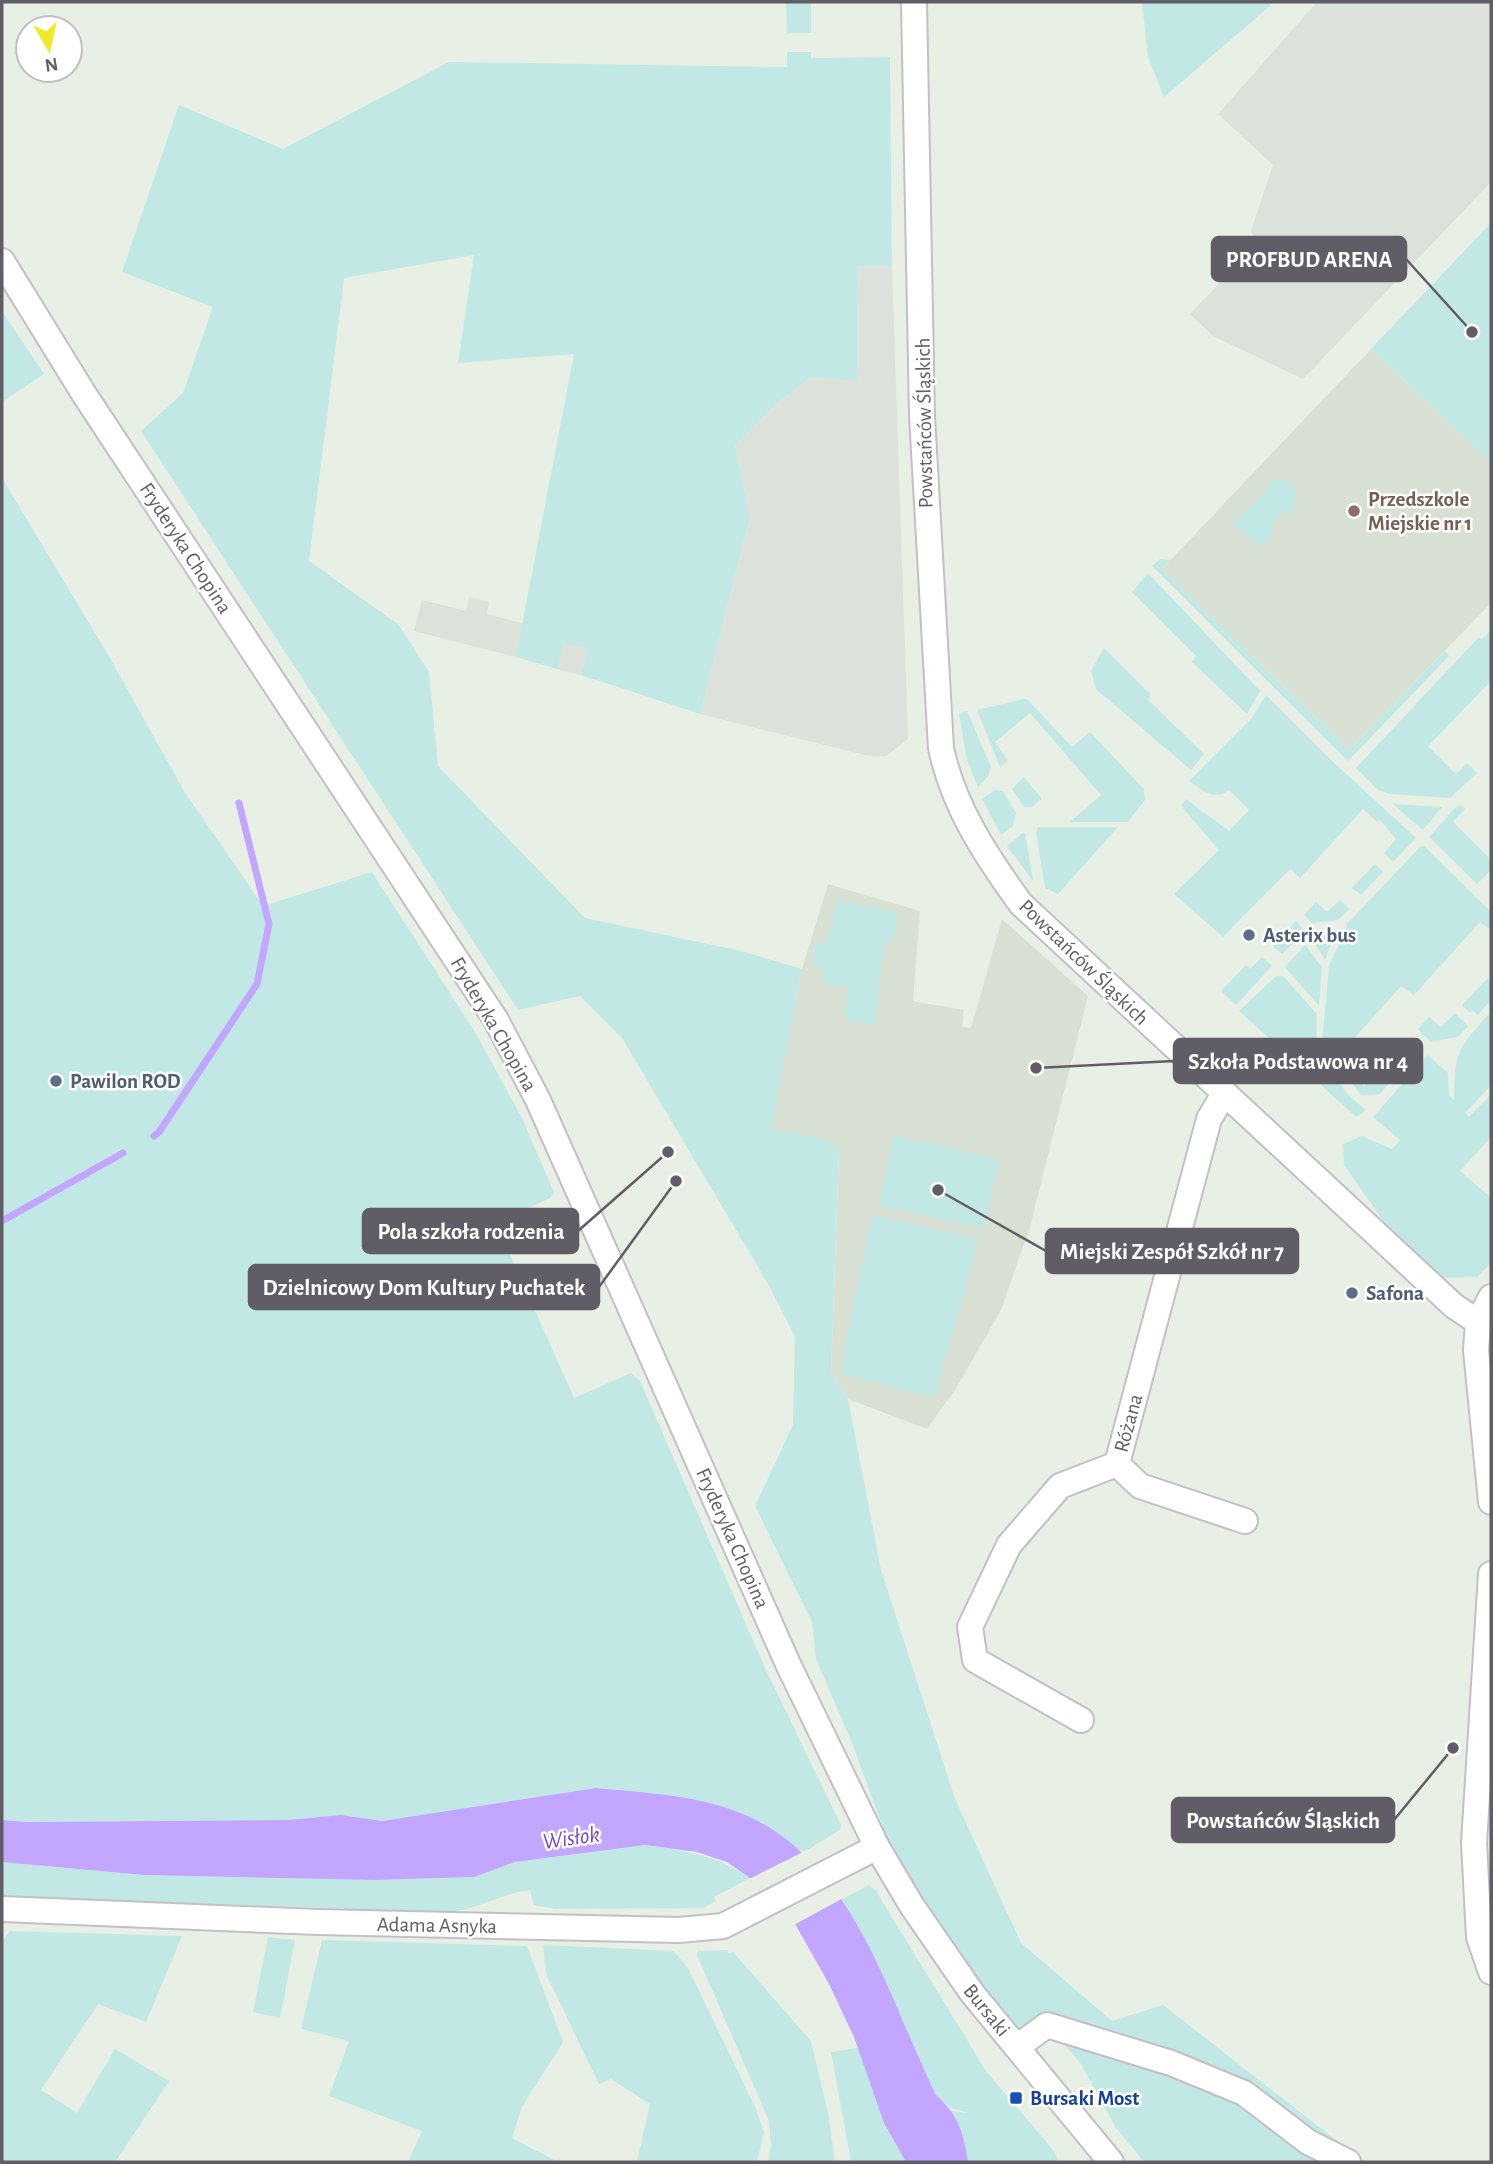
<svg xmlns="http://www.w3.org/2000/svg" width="1493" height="2164" viewBox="0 0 1493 2164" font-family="'Alegreya Sans',sans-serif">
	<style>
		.industrial { fill: #dce1d9 }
		.education { fill: #d8e0d3 }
		.green { fill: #c1e8e4 }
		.water { fill: #c3a6ff }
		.pier { fill: #e8f0e5 }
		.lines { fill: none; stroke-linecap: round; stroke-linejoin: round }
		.stream { stroke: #c3a6ff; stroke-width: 7 }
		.minor-casing { stroke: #c3bfc6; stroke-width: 28 }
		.minor { stroke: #fff; stroke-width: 24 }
		.education-dot { fill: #8d6e63; stroke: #fff; stroke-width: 2.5 }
		.service-dot { fill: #5c6f8a; stroke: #fff; stroke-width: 2.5 }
		.transit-dot { fill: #1a4fb4; stroke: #fff; stroke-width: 2.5 }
		.labels { text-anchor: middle; stroke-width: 5; stroke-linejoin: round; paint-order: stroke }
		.street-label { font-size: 21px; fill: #615d66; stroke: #fff }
		.education-label { font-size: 21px; font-weight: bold; fill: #785e54; stroke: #fff; text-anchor: start }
		.service-label { font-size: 21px; font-weight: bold; fill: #4e5e75; stroke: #fff; text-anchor: start }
		.transit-label { font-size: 21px; font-weight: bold; fill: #164399; stroke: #fff; text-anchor: start }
		.water-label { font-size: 23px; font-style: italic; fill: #7943c7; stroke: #fff }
		.leader { fill: none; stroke: #615d66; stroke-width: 2.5 }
		.callout-dot { fill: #615d66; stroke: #fff; stroke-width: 2.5 }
		.callout { fill: #615d66; stroke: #615d66; stroke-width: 2.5 }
		.callout-label { font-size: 23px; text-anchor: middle; font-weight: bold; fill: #fff }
	</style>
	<rect width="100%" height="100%" fill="#e8f0e5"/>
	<g class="industrial">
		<path d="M 1317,2 L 1491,2 L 1491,182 L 1303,379 L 1213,336 L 1190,314 L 1257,244 L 1251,231 L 1273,165 L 1218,114 Z"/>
		<path d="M 858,266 L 892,266 L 908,739 L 886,756 L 873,757 L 700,714 L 750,517 L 735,445 L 776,404 L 809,378 L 857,381 Z"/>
		<path d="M 469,597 L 489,602 L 487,614 L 525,624 L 516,657 L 414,631 L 422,600 L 466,611 Z"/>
		<path d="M 564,642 L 588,649 L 581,675 L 557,669 Z"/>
	</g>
	<g class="education">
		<path d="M 1371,349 L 1491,462 L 1491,603 L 1349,750 L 1162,569 Z"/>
		<path d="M 828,884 L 920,911 L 913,1001 L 964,1010 L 962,1027 L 971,1028 L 1002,919 L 1088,996 L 1030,1227 L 1001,1310 L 955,1390 L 927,1429 L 848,1399 L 831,1373 L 839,1152 L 770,1130 L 802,969 Z"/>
	</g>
	<g class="green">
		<path d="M 786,2 L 811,2 L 811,33 L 787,33 Z"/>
		<path d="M 1142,2 L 1269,2 L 1270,6 L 1164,97 L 1148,57 Z"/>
		<path d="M 787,52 L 811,52 L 811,58 L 890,57 L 892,266 L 858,266 L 857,381 L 809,378 L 776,404 L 735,445 L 750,517 L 700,714 L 581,675 L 588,649 L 564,643 L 557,669 L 516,657 L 574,354 L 458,363 L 474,255 L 344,278 L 309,561 L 399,625 L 429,672 L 438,766 L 585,918 L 741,951 L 802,969 L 771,1129 L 827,1139 L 839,1152 L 831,1373 L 848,1399 L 881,1570 L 955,1799 L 1021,1943 L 1112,2021 L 1163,2005 L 1364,2162 L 1144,2162 L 1116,2128 L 1081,2064 L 1048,2025 L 1017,2047 L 972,1993 L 892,1852 L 852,1743 L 816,1659 L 812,1622 L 755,1506 L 793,1425 L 795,1337 L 767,1282 L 622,1038 L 580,996 L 518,1010 L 141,431 L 183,393 L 213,307 L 122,272 L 179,105 L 283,149 L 449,62 L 787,67 Z"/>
		<path d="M 1491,223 L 1491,462 L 1371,349 Z"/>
		<path d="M 2,311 L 44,374 L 2,402 Z"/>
		<path d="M 2,478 L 110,658 L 184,791 L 263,906 L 372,872 L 475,1032 L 522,1118 L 554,1193 L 550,1198 L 496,1223 L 574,1398 L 631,1373 L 640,1381 L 765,1668 L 841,1825 L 840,1830 L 804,1852 L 749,1818 L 684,1799 L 596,1788 L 382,1821 L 341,1815 L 288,1820 L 28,1822 L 2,1820 Z"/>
		<path d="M 1274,480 C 1289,479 1296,485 1298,500 L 1290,511 L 1275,518 L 1271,538 L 1261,546 L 1234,526 C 1239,511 1251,509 1260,498 C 1266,491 1267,486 1274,480 Z"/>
		<path d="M 1160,559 L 1170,560 L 1162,569 L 1349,750 L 1445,651 L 1449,656 L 1348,761 L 1152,566 Z"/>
		<path d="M 1148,573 L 1260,691 L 1247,714 L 1192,662 L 1196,656 L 1132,592 Z"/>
		<path d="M 1491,630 L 1491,681 L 1428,746 L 1456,774 L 1467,763 L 1477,773 L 1450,798 L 1390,794 L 1378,790 L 1356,768 L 1479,637 L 1482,639 Z"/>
		<path d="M 1104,648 L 1151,695 L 1148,700 L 1204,754 L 1191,770 L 1096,689 L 1091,671 Z"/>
		<path d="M 1266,695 L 1330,759 L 1416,838 L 1393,862 L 1384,853 L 1396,839 L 1380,820 L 1377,822 L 1363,809 L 1300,878 L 1290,869 L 1223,937 L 1174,894 L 1219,850 L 1181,806 L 1186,799 L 1229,831 L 1249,810 L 1229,790 C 1215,802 1202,790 1189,781 L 1251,719 Z"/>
		<path d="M 1024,699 L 1027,699 L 1072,747 L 1090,732 L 1144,789 L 1145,800 L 1128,822 L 1070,822 L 1101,795 L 1030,713 L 995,742 L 1008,761 L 1000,767 L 977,710 Z"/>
		<path d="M 967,711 L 991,767 L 988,776 L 978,787 L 967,760 L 959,713 Z"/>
		<path d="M 1024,777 L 1042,799 L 1032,807 L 1024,807 L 1012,789 Z"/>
		<path d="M 995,790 L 1003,791 L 1016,813 L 1013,826 L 1001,835 L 982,799 Z"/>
		<path d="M 1393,804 L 1442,807 L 1423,830 Z"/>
		<path d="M 1463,806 L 1465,809 L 1453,822 L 1491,860 L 1491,870 L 1477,884 L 1429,837 L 1456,807 Z"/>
		<path d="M 1038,827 L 1118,827 L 1058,894 L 1045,888 L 1036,833 Z"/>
		<path d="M 1023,833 L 1025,833 L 1033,881 L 1007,846 Z"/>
		<path d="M 1424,846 L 1491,912 L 1491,930 L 1480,922 L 1414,995 L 1401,986 L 1336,1059 L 1364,1086 L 1378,1071 L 1390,1082 L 1380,1094 L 1361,1095 L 1322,1043 L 1329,966 L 1348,923 L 1420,847 Z"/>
		<path d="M 1375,864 L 1383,872 L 1361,895 L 1352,888 Z"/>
		<path d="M 837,900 L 896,912 L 896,934 L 883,947 L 875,1025 L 844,1019 L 848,988 L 822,984 L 823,968 L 813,965 L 813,947 L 827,940 Z"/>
		<path d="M 1340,900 L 1349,909 L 1338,920 L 1312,923 L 1304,915 L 1316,902 L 1327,912 Z"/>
		<path d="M 1296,921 L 1305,931 L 1282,954 L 1273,946 Z"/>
		<path d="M 1336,931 L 1325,960 L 1311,938 L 1318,933 Z"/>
		<path d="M 1305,945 L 1322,967 L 1319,1006 L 1285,967 Z"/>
		<path d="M 1262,957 L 1272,966 L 1236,1005 L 1221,991 L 1246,965 L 1250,969 Z"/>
		<path d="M 1276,976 L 1283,976 L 1317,1014 L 1316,1050 L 1348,1095 L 1366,1110 L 1356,1117 L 1239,1011 Z"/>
		<path d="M 1488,978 L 1491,982 L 1491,1000 L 1478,1015 L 1473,1011 L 1470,1013 L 1462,1005 Z"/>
		<path d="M 1491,1012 L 1491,1085 L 1465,1113 L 1469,1117 L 1491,1094 L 1491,1137 L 1460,1171 L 1491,1198 L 1491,1263 L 1477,1277 L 1440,1278 L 1384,1222 L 1344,1165 L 1343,1144 L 1362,1136 L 1392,1149 L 1400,1140 L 1373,1117 L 1428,1055 L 1448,1073 L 1449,1095 L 1454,1100 C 1454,1051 1459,1047 1491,1012 Z"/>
		<path d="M 1455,1013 L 1468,1026 L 1458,1037 L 1431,1042 L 1418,1029 L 1429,1017 L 1441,1027 Z"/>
		<path d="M 1408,1040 L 1424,1049 L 1399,1076 L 1385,1063 Z"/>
		<path d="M 894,1135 L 999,1160 L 984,1229 L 879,1205 Z"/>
		<path d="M 872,1215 L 979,1239 L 934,1398 L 840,1373 Z"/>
		<path d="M 645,1845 C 686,1851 715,1854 750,1878 L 714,1897 L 716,1901 L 703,1908 L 555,1909 L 534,1905 L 530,1890 C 501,1893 477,1910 448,1912 L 2,1897 L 2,1862 L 144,1875 L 374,1880 L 474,1877 L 515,1862 Z"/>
		<path d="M 869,1885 L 876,1891 L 986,2071 L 1054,2151 L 1059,2162 L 851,2162 L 831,2052 L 868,2046 L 892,2104 L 969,2113 L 951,2108 L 936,2095 L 842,1899 Z"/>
		<path d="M 10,1931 L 182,1936 L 146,2022 L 98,2004 L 41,2090 L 77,2113 L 115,2049 L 169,2081 L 115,2162 L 2,2162 L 2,1942 Z"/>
		<path d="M 268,1937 L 295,1940 L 280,2018 L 253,2012 Z"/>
		<path d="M 322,1940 L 527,1946 L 563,2042 L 522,2107 L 512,2138 L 558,2162 L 408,2162 L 422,2131 L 329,2096 L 349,2041 L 301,2029 Z"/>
		<path d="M 543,1945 L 674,1951 L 689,1970 L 756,2109 L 764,2132 L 757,2162 L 637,2162 L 650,2104 L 611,2079 L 599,2084 L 546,1974 Z"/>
		<path d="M 728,1950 L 728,1954 L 733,1952 L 811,2041 L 828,2113 L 835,2162 L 768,2162 L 771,2146 L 769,2121 L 697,1955 L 697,1951 Z"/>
	</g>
	<path class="water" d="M 596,1788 C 636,1792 678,1794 717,1805 C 849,1841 883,1987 936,2095 C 958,2114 964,2134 968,2162 L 906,2162 L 884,2123 L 854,2037 L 829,1984 L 794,1922 L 750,1878 L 727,1862 L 697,1852 L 645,1845 L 515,1862 L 474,1877 L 374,1880 L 144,1875 L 2,1862 L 2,1820 L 28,1822 L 288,1820 L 341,1815 L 382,1821 Z"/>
	<path class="pier" d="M 807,1850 L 845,1897 L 792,1926 L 747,1880 Z"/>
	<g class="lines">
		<g class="stream">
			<path d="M 154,1136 L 159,1132 L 257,984 L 269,924 L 239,803"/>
			<path d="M 2,1221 L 123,1153"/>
		</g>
		<defs>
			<g id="minor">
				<path d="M 914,2 L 922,416 L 941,748 C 953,806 986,856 1021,904 L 1454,1306 L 1478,1322"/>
				<path d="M 2,261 L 84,394 L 496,1020 L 538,1100 L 788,1664 L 877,1847 L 912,1906 L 972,1993 L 1111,2162"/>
				<path d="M 1491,1297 L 1478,1322 L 1476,1350 L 1491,1502"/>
				<path d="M 1117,1464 L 1140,1486 L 1245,1521"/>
				<path d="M 1491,1574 L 1474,1843 L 1479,1937 L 1491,1972"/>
				<path d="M 1081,1720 L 975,1660 L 970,1627 L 1009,1545 L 1060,1486 L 1117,1464 L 1209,1119 L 1224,1094"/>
				<path d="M 2,1909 L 318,1922 L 679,1930 L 723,1926 L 877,1847"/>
				<path d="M 1017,2047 L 1047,2025 L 1171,2063 L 1244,2093 L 1308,2142 L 1348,2162"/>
			</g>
		</defs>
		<use href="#minor" class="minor-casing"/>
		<use href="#minor" class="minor"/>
	</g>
	<circle class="education-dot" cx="1354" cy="511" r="7"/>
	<g class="service-dot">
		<circle cx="1249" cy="935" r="7"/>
		<circle cx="56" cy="1081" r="7"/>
		<circle cx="1352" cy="1293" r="7"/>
	</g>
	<rect class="transit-dot" x="1009" y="2091" width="14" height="14" rx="3.5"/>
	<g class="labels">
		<g class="street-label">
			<text transform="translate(924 423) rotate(-91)" y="7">Powstańców Śląskich</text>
			<text transform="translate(186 548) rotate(57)" y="7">Fryderyka Chopina</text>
			<text transform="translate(1084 962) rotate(44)" y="7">Powstańców Śląskich</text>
			<text transform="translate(494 1024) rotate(60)" y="7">Fryderyka Chopina</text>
			<text transform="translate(1128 1423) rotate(-75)" y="7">Różana</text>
			<text transform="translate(733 1538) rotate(66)" y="7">Fryderyka Chopina</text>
			<text transform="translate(437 1925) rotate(1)" y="7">Adama Asnyka</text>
			<text transform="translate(987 2010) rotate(51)" y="7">Bursaki</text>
		</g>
		<g class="education-label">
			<text x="1368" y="506">Przedszkole<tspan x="1368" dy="24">Miejskie nr 1</tspan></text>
		</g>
		<g class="service-label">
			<text x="1263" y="942">Asterix bus</text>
			<text x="70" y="1088">Pawilon ROD</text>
			<text x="1366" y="1300">Safona</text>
		</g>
		<g class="transit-label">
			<text x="1030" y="2105">Bursaki Most</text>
		</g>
		<g class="water-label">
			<text transform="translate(571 1837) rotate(-8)" y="8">Wisłok</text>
		</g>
	</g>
	<path class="leader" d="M1472 332L1406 259M1036 1068L1174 1061M668 1152L578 1231M938 1190L1046 1251M676 1181L599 1287M1453 1748L1394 1820"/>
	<g class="callout-dot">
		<circle cx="1472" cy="332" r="7"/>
		<circle cx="1036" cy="1068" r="7"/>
		<circle cx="668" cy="1152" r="7"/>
		<circle cx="938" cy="1190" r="7"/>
		<circle cx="676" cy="1181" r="7"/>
		<circle cx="1453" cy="1748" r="7"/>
	</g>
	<g class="callout">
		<rect x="1212" y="237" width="194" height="44" rx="7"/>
		<rect x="1174" y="1039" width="248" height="44" rx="7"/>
		<rect x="363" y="1209" width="215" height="44" rx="7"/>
		<rect x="1046" y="1229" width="252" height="44" rx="7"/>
		<rect x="249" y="1265" width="350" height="44" rx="7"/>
		<rect x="1172" y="1798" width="222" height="44" rx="7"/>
	</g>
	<g class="callout-label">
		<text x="1309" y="267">PROFBUD ARENA</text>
		<text x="1298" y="1069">Szkoła Podstawowa nr 4</text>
		<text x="471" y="1239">Pola szkoła rodzenia</text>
		<text x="1172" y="1259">Miejski Zespół Szkół nr 7</text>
		<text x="424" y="1295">Dzielnicowy Dom Kultury Puchatek</text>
		<text x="1283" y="1828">Powstańców Śląskich</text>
	</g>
	<rect width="1493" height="2164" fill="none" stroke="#615d66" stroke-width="7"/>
	<g transform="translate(49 49) rotate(171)"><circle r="33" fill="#ffffff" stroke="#c0bec2" stroke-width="2"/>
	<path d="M0-5L12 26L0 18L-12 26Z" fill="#efe92c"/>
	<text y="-10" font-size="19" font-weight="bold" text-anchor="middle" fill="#615d66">N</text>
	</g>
</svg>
